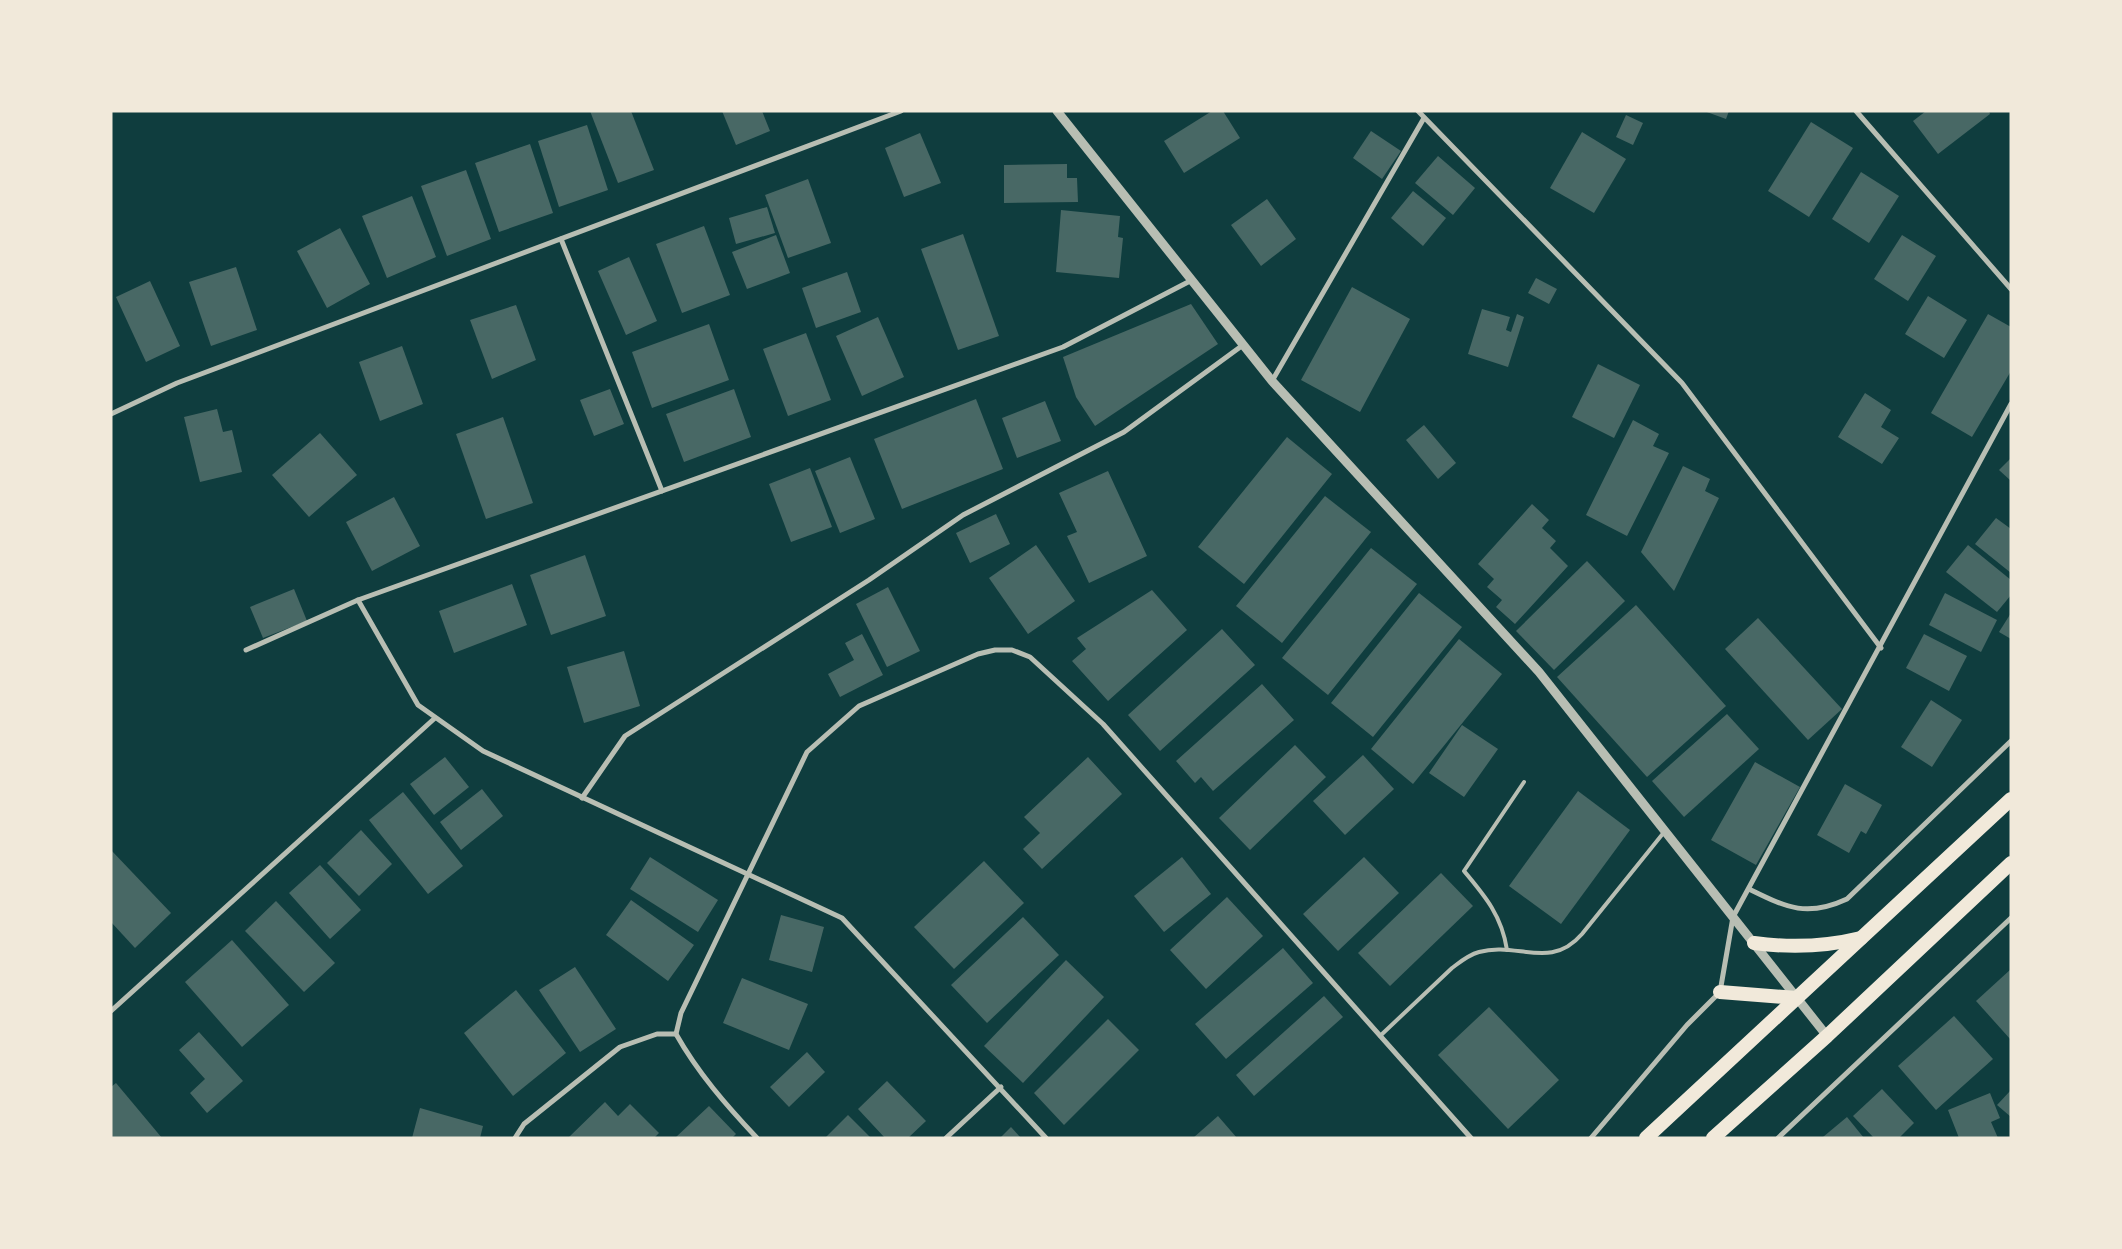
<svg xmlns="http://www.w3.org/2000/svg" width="2122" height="1249" viewBox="0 0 2122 1249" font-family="Figtree,sans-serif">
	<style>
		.building { fill: #486865 }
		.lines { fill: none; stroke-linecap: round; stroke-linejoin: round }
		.service { stroke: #b8beb3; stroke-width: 4 }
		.minor { stroke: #b8beb3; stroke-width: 5 }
		.tertiary { stroke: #b8beb3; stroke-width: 9 }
		.trunk { stroke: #f1e9da; stroke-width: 14 }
	</style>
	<rect width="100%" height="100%" fill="#0f3d3e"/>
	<g class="building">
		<path d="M 590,111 L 631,111 L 654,170 L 618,183 Z"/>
		<path d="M 722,111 L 762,111 L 770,131 L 736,145 Z"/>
		<path d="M 1212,111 L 1223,111 L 1240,138 L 1184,173 L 1164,141 Z"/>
		<path d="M 1704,111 L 1729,111 L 1726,119 Z"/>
		<path d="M 1926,111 L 1989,111 L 1990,114 L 1938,154 L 1913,121 Z"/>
		<path d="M 1626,115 L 1643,123 L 1633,145 L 1616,137 Z"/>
		<path d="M 1811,122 L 1853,148 L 1809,217 L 1768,191 Z"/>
		<path d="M 587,125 L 608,190 L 559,207 L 538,141 Z"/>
		<path d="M 1371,131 L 1401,151 L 1382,179 L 1353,158 Z"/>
		<path d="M 1582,132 L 1626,159 L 1594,213 L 1550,188 Z"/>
		<path d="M 920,133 L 941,183 L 904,197 L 885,148 Z"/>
		<path d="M 530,144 L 553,213 L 499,232 L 475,163 Z"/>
		<path d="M 1438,156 L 1475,188 L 1453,215 L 1415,183 Z"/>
		<path d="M 1067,164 L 1067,178 L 1077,178 L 1078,202 L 1004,203 L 1004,165 Z"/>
		<path d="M 466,170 L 491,239 L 447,256 L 421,186 Z"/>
		<path d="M 1861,172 L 1899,196 L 1869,243 L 1832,219 Z"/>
		<path d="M 808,179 L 831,243 L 788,258 L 765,195 Z"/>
		<path d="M 1413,191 L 1446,218 L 1423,246 L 1391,218 Z"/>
		<path d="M 412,196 L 436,257 L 387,278 L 362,216 Z"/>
		<path d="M 1267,199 L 1296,239 L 1261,266 L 1231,225 Z"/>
		<path d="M 767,207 L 775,233 L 736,244 L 729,218 Z"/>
		<path d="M 1061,210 L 1120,216 L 1118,237 L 1123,238 L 1119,278 L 1056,272 Z"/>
		<path d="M 704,226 L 730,295 L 682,313 L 656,244 Z"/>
		<path d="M 340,228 L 370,284 L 327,308 L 297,251 Z"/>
		<path d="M 963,234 L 999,336 L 958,350 L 921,249 Z"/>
		<path d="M 776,235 L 790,273 L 747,289 L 732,252 Z"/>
		<path d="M 1902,235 L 1936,256 L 1908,301 L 1874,279 Z"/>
		<path d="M 629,257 L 657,321 L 626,335 L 598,271 Z"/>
		<path d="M 236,267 L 257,330 L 211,346 L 189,282 Z"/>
		<path d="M 847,272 L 861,312 L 816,328 L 802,288 Z"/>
		<path d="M 1536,278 L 1557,289 L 1549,304 L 1528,293 Z"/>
		<path d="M 150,281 L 180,346 L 146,362 L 116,297 Z"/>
		<path d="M 1352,287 L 1410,319 L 1360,412 L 1301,380 Z"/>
		<path d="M 1928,296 L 1967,320 L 1944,358 L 1905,334 Z"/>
		<path d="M 1191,304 L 1218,344 L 1095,426 L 1076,397 L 1063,357 Z"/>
		<path d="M 516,305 L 536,360 L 492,379 L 470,320 Z"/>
		<path d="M 1482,309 L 1510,317 L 1506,330 L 1511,332 L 1517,314 L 1524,317 L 1508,367 L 1468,354 Z"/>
		<path d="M 1988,314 L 2011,327 L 2011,371 L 1972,437 L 1931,413 Z"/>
		<path d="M 878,317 L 904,377 L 862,396 L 836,336 Z"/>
		<path d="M 709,324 L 729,380 L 652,408 L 632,352 Z"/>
		<path d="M 806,333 L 831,400 L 788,416 L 763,349 Z"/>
		<path d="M 402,346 L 423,404 L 380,421 L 359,362 Z"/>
		<path d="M 1598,364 L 1640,385 L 1614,438 L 1572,417 Z"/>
		<path d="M 610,389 L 624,424 L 594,436 L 580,400 Z"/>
		<path d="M 734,389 L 751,437 L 684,462 L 666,414 Z"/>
		<path d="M 1865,393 L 1891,410 L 1881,427 L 1899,438 L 1882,464 L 1838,437 Z"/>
		<path d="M 976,399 L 1003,469 L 902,509 L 874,439 Z"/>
		<path d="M 1045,401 L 1061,441 L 1017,458 L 1002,418 Z"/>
		<path d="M 217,409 L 223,432 L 232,430 L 242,472 L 200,482 L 184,417 Z"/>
		<path d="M 503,417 L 533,503 L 486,519 L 456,434 Z"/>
		<path d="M 1633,420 L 1659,434 L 1653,446 L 1669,453 L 1627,536 L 1586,515 Z"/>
		<path d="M 1424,425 L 1456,463 L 1438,479 L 1406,440 Z"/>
		<path d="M 320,433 L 357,475 L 309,517 L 272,475 Z"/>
		<path d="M 1287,437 L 1332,474 L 1244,584 L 1198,547 Z"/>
		<path d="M 850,457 L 875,519 L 840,533 L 815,471 Z"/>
		<path d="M 2011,458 L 2011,481 L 1999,470 Z"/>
		<path d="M 1683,466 L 1710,479 L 1705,491 L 1719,498 L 1674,591 L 1641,552 Z"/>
		<path d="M 810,468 L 832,527 L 791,542 L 769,484 Z"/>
		<path d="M 1108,471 L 1147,556 L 1089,583 L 1067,536 L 1077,532 L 1059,493 Z"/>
		<path d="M 1325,496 L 1371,532 L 1282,643 L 1236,606 Z"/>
		<path d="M 394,497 L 420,546 L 372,571 L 346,522 Z"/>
		<path d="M 1532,504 L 1549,520 L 1542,528 L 1556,541 L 1550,548 L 1568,566 L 1515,624 L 1496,607 L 1502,600 L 1487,587 L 1494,579 L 1478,564 Z"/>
		<path d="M 996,514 L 1010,544 L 970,563 L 956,533 Z"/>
		<path d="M 1996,518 L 2011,529 L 2011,573 L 1975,544 Z"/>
		<path d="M 1036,545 L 1075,601 L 1028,634 L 989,578 Z"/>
		<path d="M 1968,545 L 2011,580 L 2011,595 L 1997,612 L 1946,572 Z"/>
		<path d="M 1371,548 L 1417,584 L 1328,695 L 1282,658 Z"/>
		<path d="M 585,555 L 606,616 L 551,635 L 530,575 Z"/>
		<path d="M 1587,561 L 1625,601 L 1554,670 L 1516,631 Z"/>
		<path d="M 512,584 L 527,625 L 454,653 L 439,611 Z"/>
		<path d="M 888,587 L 920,651 L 887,667 L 856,604 Z"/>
		<path d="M 294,589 L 307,621 L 263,638 L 250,607 Z"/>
		<path d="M 1152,590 L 1187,630 L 1108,701 L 1072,661 L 1086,649 L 1077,638 Z"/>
		<path d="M 1419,593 L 1462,627 L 1373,737 L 1331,703 Z"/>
		<path d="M 1945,593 L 1997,620 L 1981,652 L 1929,625 Z"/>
		<path d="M 1636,605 L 1726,706 L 1647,777 L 1557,677 Z"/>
		<path d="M 2011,613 L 2011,639 L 1999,632 Z"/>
		<path d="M 1758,618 L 1842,709 L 1808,740 L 1725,649 Z"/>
		<path d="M 1222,629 L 1255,665 L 1160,751 L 1128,715 Z"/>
		<path d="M 862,634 L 883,675 L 840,697 L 828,674 L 854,660 L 845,643 Z"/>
		<path d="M 1924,634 L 1967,656 L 1949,691 L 1906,668 Z"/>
		<path d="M 1459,639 L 1502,674 L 1413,784 L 1371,749 Z"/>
		<path d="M 624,651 L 640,706 L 584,723 L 567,667 Z"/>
		<path d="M 1262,684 L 1294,720 L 1213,791 L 1201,777 L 1195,783 L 1176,761 Z"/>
		<path d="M 1931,700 L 1962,720 L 1932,767 L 1901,747 Z"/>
		<path d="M 1727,714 L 1759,749 L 1684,817 L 1652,781 Z"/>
		<path d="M 1462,725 L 1498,749 L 1464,797 L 1429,773 Z"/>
		<path d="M 1295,745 L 1326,777 L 1250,850 L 1219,818 Z"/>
		<path d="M 1363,755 L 1394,789 L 1345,835 L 1313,801 Z"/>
		<path d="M 445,757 L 469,787 L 434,815 L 410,784 Z"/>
		<path d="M 1088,757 L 1122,794 L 1042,869 L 1023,849 L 1040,833 L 1024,817 Z"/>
		<path d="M 1755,762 L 1800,787 L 1756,865 L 1711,840 Z"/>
		<path d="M 1845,784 L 1882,805 L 1866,834 L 1861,831 L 1849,853 L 1817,835 Z"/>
		<path d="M 482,789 L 503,816 L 461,850 L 440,822 Z"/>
		<path d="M 1578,791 L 1630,830 L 1561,924 L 1509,886 Z"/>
		<path d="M 403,792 L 463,866 L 428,894 L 369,820 Z"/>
		<path d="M 361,830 L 392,864 L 359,896 L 327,863 Z"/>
		<path d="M 111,850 L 171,913 L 135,948 L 111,922 Z"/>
		<path d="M 650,857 L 718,900 L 698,932 L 630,889 Z"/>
		<path d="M 1182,857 L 1211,894 L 1164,932 L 1134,896 Z"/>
		<path d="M 1364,857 L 1399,893 L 1338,951 L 1303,914 Z"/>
		<path d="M 984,861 L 1024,903 L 954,969 L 914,927 Z"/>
		<path d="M 320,865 L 361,910 L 330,939 L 289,893 Z"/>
		<path d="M 1441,873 L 1473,906 L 1390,986 L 1358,953 Z"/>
		<path d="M 1227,897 L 1263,936 L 1206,989 L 1170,950 Z"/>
		<path d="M 631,900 L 694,945 L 668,981 L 606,935 Z"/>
		<path d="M 276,901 L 335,963 L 304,992 L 245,931 Z"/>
		<path d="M 781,915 L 824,927 L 812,972 L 769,960 Z"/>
		<path d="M 1023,917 L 1059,955 L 987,1023 L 951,985 Z"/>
		<path d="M 232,940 L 289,1005 L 242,1047 L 185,982 Z"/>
		<path d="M 1283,948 L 1313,983 L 1226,1059 L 1195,1024 Z"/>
		<path d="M 1066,960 L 1104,997 L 1023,1083 L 984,1046 Z"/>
		<path d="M 575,967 L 616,1029 L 580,1052 L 539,990 Z"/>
		<path d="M 2011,969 L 2011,1040 L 1976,1001 Z"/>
		<path d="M 742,978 L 808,1004 L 789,1050 L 723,1023 Z"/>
		<path d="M 516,990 L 566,1053 L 513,1096 L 464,1033 Z"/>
		<path d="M 1324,996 L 1343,1017 L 1254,1096 L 1236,1075 Z"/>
		<path d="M 1489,1007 L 1559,1080 L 1508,1129 L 1438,1055 Z"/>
		<path d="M 1954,1016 L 1993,1059 L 1936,1110 L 1898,1066 Z"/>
		<path d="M 1108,1019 L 1139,1050 L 1064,1125 L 1034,1093 Z"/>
		<path d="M 199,1032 L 243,1081 L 207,1113 L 190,1093 L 205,1079 L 179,1050 Z"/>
		<path d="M 807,1052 L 825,1072 L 789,1107 L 770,1087 Z"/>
		<path d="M 887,1081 L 926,1121 L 908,1138 L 885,1138 L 858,1109 Z"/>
		<path d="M 116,1083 L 162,1138 L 111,1138 L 111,1087 Z"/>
		<path d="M 1882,1089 L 1914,1123 L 1899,1138 L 1874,1138 L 1853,1116 Z"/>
		<path d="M 2011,1090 L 2011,1117 L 1997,1105 Z"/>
		<path d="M 1990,1093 L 2000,1118 L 1991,1122 L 1998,1138 L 1959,1138 L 1948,1110 Z"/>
		<path d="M 605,1102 L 618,1116 L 630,1104 L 659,1133 L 654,1138 L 568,1138 Z"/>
		<path d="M 709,1106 L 736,1134 L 732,1138 L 675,1138 Z"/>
		<path d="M 420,1108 L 483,1126 L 480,1138 L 412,1138 Z"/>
		<path d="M 848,1115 L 871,1138 L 825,1138 Z"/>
		<path d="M 1218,1116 L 1237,1138 L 1193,1138 Z"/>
		<path d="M 1847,1117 L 1864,1138 L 1823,1138 L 1823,1137 Z"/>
		<path d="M 1011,1127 L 1021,1138 L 1000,1138 Z"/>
	</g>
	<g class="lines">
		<g class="service">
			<path d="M 1507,950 C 1502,916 1485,896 1464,871 L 1524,782"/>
			<path d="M 1380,1036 L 1452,968 C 1460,962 1468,955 1479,952 C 1517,941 1550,971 1582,934 L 1665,831"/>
		</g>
		<g class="minor">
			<path d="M 1418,111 L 1682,383 L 1881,648"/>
			<path d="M 1856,111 L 2011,289"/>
			<path d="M 561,239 L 662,491"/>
			<path d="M 1272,381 L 1424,118"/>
			<path d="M 111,414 L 177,383 L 901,111"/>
			<path d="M 358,600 L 418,705 L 483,751 L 842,918 L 1046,1138"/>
			<path d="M 246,650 L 358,600 L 1063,347 L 1192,280"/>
			<path d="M 582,798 L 625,736 L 869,580 L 963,515 L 1124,432 L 1243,345"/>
			<path d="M 1749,889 C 1786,907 1806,918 1847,899 L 2011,741"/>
			<path d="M 111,1011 L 435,718"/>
			<path d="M 515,1138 L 524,1124 L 620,1047 L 657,1034 L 676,1034"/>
			<path d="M 757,1138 C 726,1105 698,1073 676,1034 L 681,1013 L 807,752 L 859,706 L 978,654 L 995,650 L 1012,650 L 1030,657 L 1103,724 L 1471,1138"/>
			<path d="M 946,1138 L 1001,1087"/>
			<path d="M 1591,1138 L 1687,1025 L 1720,992 L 1733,917 L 2011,404"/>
			<path d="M 1778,1138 L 2011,918"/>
		</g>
		<path class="tertiary" d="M 1057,111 L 1272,381 L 1539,672 L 1827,1036"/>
		<g class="trunk">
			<path d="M 1754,943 C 1791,948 1824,947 1861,938"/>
			<path d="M 1720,992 L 1797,998"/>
			<path d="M 1646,1138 L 2011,799"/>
			<path d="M 1713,1138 L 1827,1036 L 2011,863"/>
		</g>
	</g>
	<rect width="2122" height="1249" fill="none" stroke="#f1e9da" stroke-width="225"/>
</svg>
